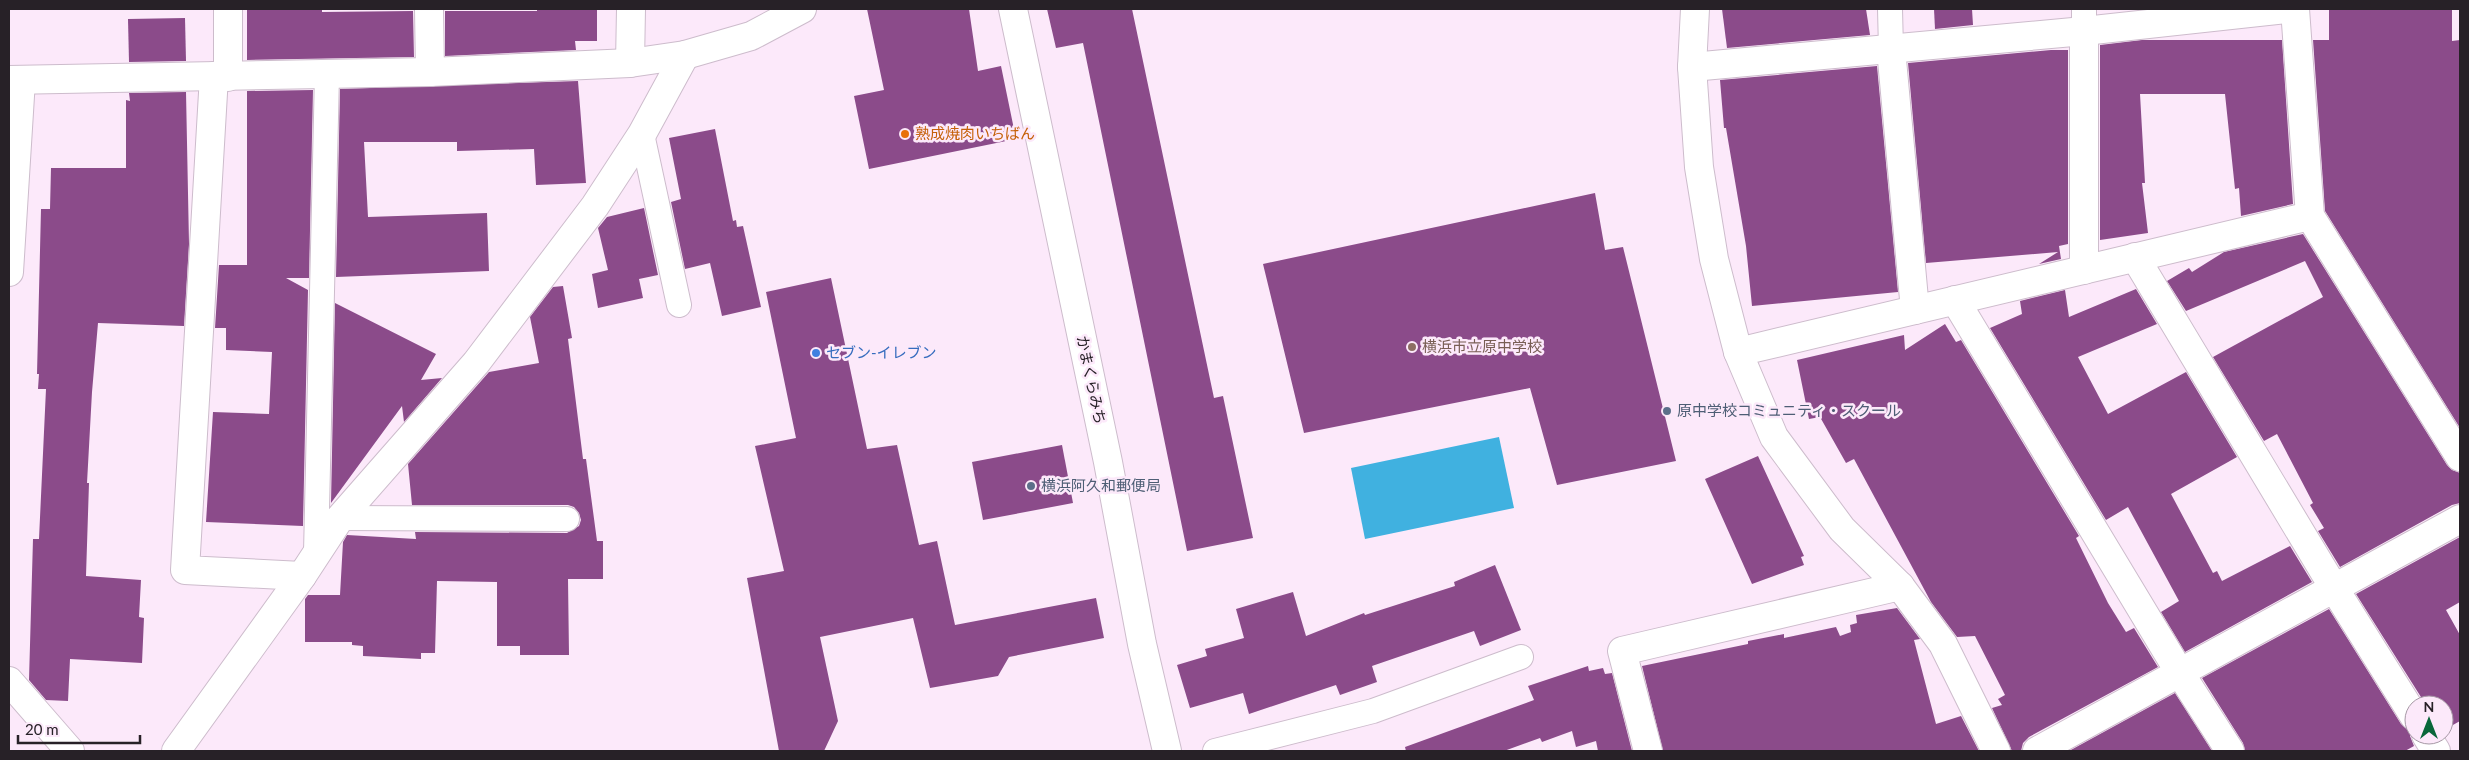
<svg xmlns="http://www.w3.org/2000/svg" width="2469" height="760" viewBox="0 0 2469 760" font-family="Lato,'Noto Sans JP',sans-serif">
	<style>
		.water { fill: #40b1e0 }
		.building { fill: #8b4b8a }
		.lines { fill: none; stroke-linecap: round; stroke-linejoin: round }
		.service-casing { stroke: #cdbccc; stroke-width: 26 }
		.minor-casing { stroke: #cdbccc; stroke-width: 30 }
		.tertiary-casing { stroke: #cdbccc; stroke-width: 30 }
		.service { stroke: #fff; stroke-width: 24 }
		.minor { stroke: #fff; stroke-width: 28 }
		.tertiary { stroke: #fff; stroke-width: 28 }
		.food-dot { fill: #e8710a; stroke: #fce9fa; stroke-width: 2 }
		.education-dot { fill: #8d6e63; stroke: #fce9fa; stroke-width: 2 }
		.shop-dot { fill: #3f7fe0; stroke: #fce9fa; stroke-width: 2 }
		.service-dot { fill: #5c6f8a; stroke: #fce9fa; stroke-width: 2 }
		.labels { text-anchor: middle; stroke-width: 5; stroke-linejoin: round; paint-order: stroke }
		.food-label { font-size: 15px; fill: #c56008; stroke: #fce9fa; text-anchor: start }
		.education-label { font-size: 15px; fill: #785e54; stroke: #fce9fa; text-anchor: start }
		.shop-label { font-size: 15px; fill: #366cbe; stroke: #fce9fa; text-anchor: start }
		.street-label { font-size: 15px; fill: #272127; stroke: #fce9fa }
		.service-label { font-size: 15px; fill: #4e5e75; stroke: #fce9fa; text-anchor: start }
	</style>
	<rect width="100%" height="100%" fill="#fce9fa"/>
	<path class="water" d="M 1499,437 L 1514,508 L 1365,539 L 1351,468 Z"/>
	<g class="building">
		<path d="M 247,9 L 322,9 L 322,12 L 413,11 L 414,57 L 247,60 Z"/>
		<path d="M 537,9 L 597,9 L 597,41 L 575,41 L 576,50 L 445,56 L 445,11 L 537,11 Z"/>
		<path d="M 867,9 L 969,9 L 978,71 L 1001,66 L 1016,139 L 869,169 L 854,96 L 884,90 Z"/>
		<path d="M 1047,9 L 1132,9 L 1214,398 L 1223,396 L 1253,538 L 1187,551 L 1083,43 L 1056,48 Z"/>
		<path d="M 1722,9 L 1866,9 L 1870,35 L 1727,48 Z"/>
		<path d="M 1934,9 L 1972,9 L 1973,25 L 1935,29 Z"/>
		<path d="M 2329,9 L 2452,9 L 2452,41 L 2460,40 L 2460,428 L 2325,211 L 2313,40 L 2329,40 Z"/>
		<path d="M 185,18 L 186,61 L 129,62 L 128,19 Z"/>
		<path d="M 2142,40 L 2282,40 L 2293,204 L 2241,216 L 2239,188 L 2235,189 L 2225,94 L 2140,94 L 2145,183 L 2142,183 L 2148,233 L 2100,240 L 2100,45 Z"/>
		<path d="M 2051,50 L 2068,50 L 2068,244 L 2059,246 L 2061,259 L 2039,264 L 2058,252 L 1926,263 L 1908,63 Z"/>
		<path d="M 1877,66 L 1898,292 L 1752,306 L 1746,246 L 1726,128 L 1724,128 L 1720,80 Z"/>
		<path d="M 578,81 L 586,183 L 536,185 L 534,149 L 457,151 L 457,142 L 364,142 L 368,217 L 487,213 L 489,271 L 336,277 L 340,89 Z"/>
		<path d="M 313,90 L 309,278 L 286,278 L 308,290 L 303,526 L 206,522 L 213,412 L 269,414 L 272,352 L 226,350 L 226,328 L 215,328 L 219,265 L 247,265 L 247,91 Z"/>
		<path d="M 186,92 L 189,244 L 184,326 L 98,323 L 92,392 L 87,483 L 89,483 L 86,576 L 141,580 L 139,617 L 144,618 L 142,663 L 70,659 L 68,701 L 46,700 L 29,680 L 33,539 L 39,539 L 46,389 L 38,389 L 39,374 L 37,374 L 41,209 L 50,209 L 51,168 L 126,168 L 126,100 L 130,101 L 129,93 Z"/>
		<path d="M 715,129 L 733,221 L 736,220 L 737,227 L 743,226 L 761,307 L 722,316 L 710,263 L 685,269 L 671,202 L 681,199 L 669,138 Z"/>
		<path d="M 1595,193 L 1605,250 L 1623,247 L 1676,461 L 1557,485 L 1530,388 L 1304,433 L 1263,264 Z"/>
		<path d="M 644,208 L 658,275 L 639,279 L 643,298 L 598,308 L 592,274 L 608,270 L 598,228 L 607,217 Z"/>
		<path d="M 2303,234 L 2447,465 L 2452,470 L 2460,473 L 2460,503 L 2452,505 L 2340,567 L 2318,531 L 2324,528 L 2310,505 L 2313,503 L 2277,434 L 2264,441 L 2213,357 L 2323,297 L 2305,261 L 2186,311 L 2167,281 L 2189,268 L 2192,272 L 2224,252 Z"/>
		<path d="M 831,278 L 867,449 L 897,445 L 919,545 L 937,541 L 955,625 L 1096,598 L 1104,638 L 1009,657 L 998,676 L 930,688 L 913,618 L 820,637 L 838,721 L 824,751 L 779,751 L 747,578 L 784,571 L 755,446 L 796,438 L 766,292 Z"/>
		<path d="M 563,286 L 572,338 L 568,339 L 583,459 L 586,459 L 597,541 L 603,541 L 603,579 L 568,579 L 569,655 L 520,655 L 520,646 L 497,646 L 497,582 L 437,581 L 435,653 L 421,653 L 421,659 L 363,656 L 363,646 L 352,645 L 352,642 L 305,642 L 305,599 L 308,595 L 340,595 L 343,542 L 347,535 L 416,539 L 415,532 L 567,533 L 579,526 L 581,520 L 579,513 L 574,507 L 568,505 L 412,505 L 408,464 L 489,372 L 539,363 L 530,317 L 553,287 Z"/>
		<path d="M 2136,289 L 2157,324 L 2078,357 L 2108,414 L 2186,372 L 2237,457 L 2171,494 L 2213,573 L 2217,571 L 2222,581 L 2290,546 L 2312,582 L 2185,652 L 2161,612 L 2179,601 L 2128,507 L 2106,520 L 1990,328 L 2022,314 L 2020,301 L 2065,290 L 2069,317 Z"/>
		<path d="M 335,303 L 436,354 L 421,380 L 442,378 L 404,422 L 402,406 L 331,503 Z"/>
		<path d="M 1945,324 L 1956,342 L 1961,340 L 2079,536 L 2076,538 L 2108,603 L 2126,632 L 2134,628 L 2158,667 L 2029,737 L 2023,743 L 2021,751 L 2012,751 L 1992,708 L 2002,705 L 1998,699 L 2005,695 L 1975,636 L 1957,637 L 1931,602 L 1854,459 L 1846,463 L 1820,417 L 1809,419 L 1797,360 L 1904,335 L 1905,350 Z"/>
		<path d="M 1062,445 L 1073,503 L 983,520 L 972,462 Z"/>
		<path d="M 1758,456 L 1804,556 L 1801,557 L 1804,565 L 1752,584 L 1705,479 Z"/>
		<path d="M 2460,537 L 2460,602 L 2446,610 L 2460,635 L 2460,721 L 2444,730 L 2444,705 L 2426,705 L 2356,594 Z"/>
		<path d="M 1495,565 L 1521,630 L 1480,646 L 1474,631 L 1372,666 L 1377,682 L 1340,695 L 1336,685 L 1249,714 L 1243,693 L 1190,708 L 1177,665 L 1207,656 L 1205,649 L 1244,638 L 1236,609 L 1293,592 L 1306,636 L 1364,613 L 1365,615 L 1455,586 L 1454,582 Z"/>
		<path d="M 1897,608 L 1920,639 L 1914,640 L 1936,724 L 1961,716 L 1979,751 L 1663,751 L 1642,666 L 1748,644 L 1748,641 L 1784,634 L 1784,638 L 1836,627 L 1840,636 L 1851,632 L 1850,625 L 1857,623 L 1856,615 Z"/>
		<path d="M 2329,609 L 2401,724 L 2411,731 L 2410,736 L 2414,746 L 2405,751 L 2245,751 L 2243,743 L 2202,678 Z"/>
		<path d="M 1588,666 L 1589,671 L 1603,668 L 1605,674 L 1612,673 L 1632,751 L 1598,751 L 1596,741 L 1576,747 L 1572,731 L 1542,742 L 1540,738 L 1504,751 L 1406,751 L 1405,747 L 1534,700 L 1528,686 Z"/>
		<path d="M 2175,693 L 2212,751 L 2069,751 Z"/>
	</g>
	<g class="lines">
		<defs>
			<g id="service">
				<path d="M 1890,9 L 1891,49"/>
				<path d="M 2084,31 L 2084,9"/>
				<path d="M 642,134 L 679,305"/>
				<path d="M 340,518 L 567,519"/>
				<path d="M 316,553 L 327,74"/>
				<path d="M 1215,751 L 1373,711 L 1521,657"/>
			</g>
			<g id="minor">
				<path d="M 429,9 L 430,72"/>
				<path d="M 1695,9 L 1692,67 L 1699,167 L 1714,259 L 1738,352 L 1774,437 L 1842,529 L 1900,586 L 1943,644 L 1996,751"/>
				<path d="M 2295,9 L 2310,216 L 2460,457"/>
				<path d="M 2084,31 L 2084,270"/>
				<path d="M 1891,49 L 1915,310"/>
				<path d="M 630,63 L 631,9"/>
				<path d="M 1692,67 L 2084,31 L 2286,9"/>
				<path d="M 214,76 L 185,570 L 302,576"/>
				<path d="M 228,77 L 228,9"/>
				<path d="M 9,80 L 430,72 L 630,63 L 685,55 L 751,36 L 802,9"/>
				<path d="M 2135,257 L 2334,588 L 2414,716"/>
				<path d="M 9,272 L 21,80"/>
				<path d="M 1955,300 L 2180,673 L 2230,751"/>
				<path d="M 1738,352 L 2310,216"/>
				<path d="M 9,681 L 70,751"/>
				<path d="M 2426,735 L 2436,751"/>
				<path d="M 176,751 L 302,576 L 340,518 L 476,363 L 595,206 L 642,134 L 685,55"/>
				<path d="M 1648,751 L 1622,651 L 1900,586"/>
				<path d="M 2037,751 L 2460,519"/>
			</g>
			<path id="tertiary" d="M 1013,9 L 1108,462 L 1142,644 L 1167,751"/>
		</defs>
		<use href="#service" class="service-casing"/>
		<use href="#minor" class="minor-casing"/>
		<use href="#tertiary" class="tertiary-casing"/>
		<use href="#service" class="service"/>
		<use href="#minor" class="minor"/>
		<use href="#tertiary" class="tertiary"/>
	</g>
	<circle class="food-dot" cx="905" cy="134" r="5"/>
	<circle class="education-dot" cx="1412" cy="347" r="5"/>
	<circle class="shop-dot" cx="816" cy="353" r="5"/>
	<g class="service-dot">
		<circle cx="1667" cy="411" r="5"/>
		<circle cx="1031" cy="486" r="5"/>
	</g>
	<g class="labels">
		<g class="food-label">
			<text x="915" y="139">熟成焼肉いちばん</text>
		</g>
		<g class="education-label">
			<text x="1422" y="352">横浜市立原中学校</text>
		</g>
		<g class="shop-label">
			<text x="826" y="358">セブン-イレブン</text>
		</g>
		<g class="street-label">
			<text transform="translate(1091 380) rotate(78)" y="5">かまくらみち</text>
		</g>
		<g class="service-label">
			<text x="1677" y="416">原中学校コミュニティ・スクール</text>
			<text x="1041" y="491">横浜阿久和郵便局</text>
		</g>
	</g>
	<rect width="2469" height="760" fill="none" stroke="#272127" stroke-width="20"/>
	<g transform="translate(2429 720)"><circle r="24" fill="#fce9fa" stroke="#a799a6"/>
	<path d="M0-4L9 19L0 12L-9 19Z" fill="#09673a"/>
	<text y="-8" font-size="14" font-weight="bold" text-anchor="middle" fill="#272127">N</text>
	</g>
	<path d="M18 735v8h122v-8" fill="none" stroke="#272127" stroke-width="2.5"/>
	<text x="25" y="735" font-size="15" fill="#272127" stroke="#fce9fa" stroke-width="4" paint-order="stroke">20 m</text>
</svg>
